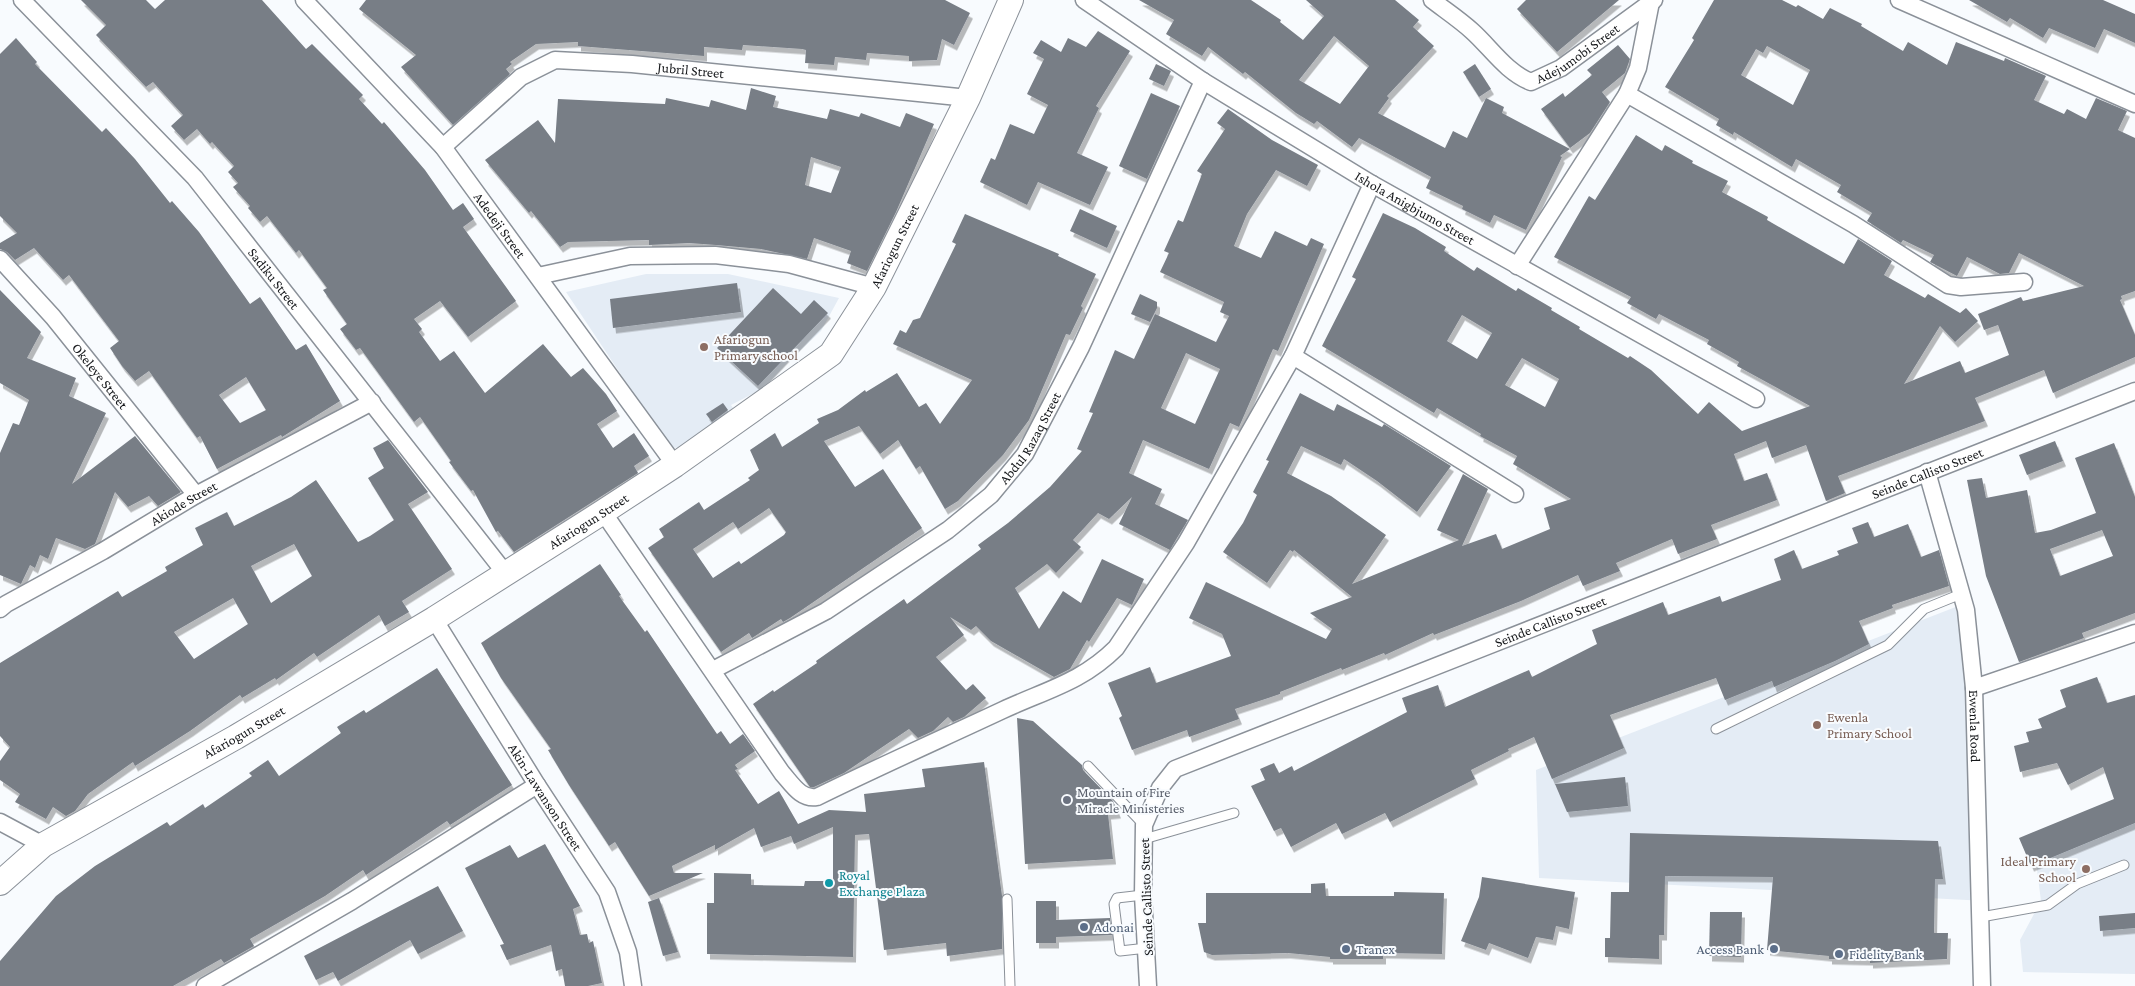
<svg xmlns="http://www.w3.org/2000/svg" width="2135" height="986" viewBox="0 0 2135 986" font-family="'Crimson Pro',serif">
	<style>
		.built { fill: #e4ecf5 }
		.building { fill: #787e86; fill-rule: evenodd; filter: url(#shadow) }
		.lines { fill: none; stroke-linecap: round; stroke-linejoin: round }
		.lane-casing { stroke: #8b9199; stroke-width: 11 }
		.street-casing { stroke: #8b9199; stroke-width: 19 }
		.secondary-casing { stroke: #8b9199; stroke-width: 26 }
		.lane { stroke: #fff; stroke-width: 9 }
		.street { stroke: #fff; stroke-width: 16 }
		.secondary { stroke: #fff; stroke-width: 24 }
		.education-dot { fill: #8d6e63; stroke: #f8fbfe; stroke-width: 2 }
		.worship-dot { fill: #6b7280; stroke: #f8fbfe; stroke-width: 2 }
		.culture-dot { fill: #0f9aa8; stroke: #f8fbfe; stroke-width: 2 }
		.service-dot { fill: #5c6f8a; stroke: #f8fbfe; stroke-width: 2 }
		.labels { text-anchor: middle; stroke-width: 4; stroke-linejoin: round; paint-order: stroke }
		.street-label { font-size: 14px; fill: #16181b; stroke: #f8fbfe }
		.education-label { font-size: 14px; fill: #785e54; stroke: #f8fbfe; text-anchor: start }
		.worship-label { font-size: 14px; fill: #5b616d; stroke: #f8fbfe; text-anchor: start }
		.culture-label { font-size: 14px; fill: #0d838f; stroke: #f8fbfe; text-anchor: start }
		.service-label { font-size: 14px; fill: #4e5e75; stroke: #f8fbfe; text-anchor: start }
	</style>
	<defs>
		<filter id="shadow"><feDropShadow dx="3" dy="5.5" stdDeviation="0" flood-color="#0004"/></filter>
	</defs>
	<rect width="100%" height="100%" fill="#f8fbfe"/>
	<g class="built">
		<path d="M 646,274 L 728,274 L 839,298 L 821,331 L 788,362 L 764,388 L 731,405 L 737,414 L 688,447 L 670,448 L 566,292 Z"/>
		<path d="M 1966,603 L 1986,901 L 1539,878 L 1536,770 Z"/>
		<path d="M 2135,797 L 2135,974 L 2023,972 L 2020,940 L 2041,901 L 2033,838 Z"/>
	</g>
	<g class="building">
		<path d="M 81,0 L 146,0 L 155,9 L 165,0 L 262,0 L 306,49 L 312,44 L 363,95 L 359,99 L 382,124 L 384,122 L 425,170 L 453,210 L 463,203 L 474,219 L 463,227 L 516,301 L 468,337 L 440,301 L 414,319 L 422,329 L 419,332 L 440,361 L 454,351 L 485,393 L 543,344 L 571,377 L 583,368 L 606,394 L 617,411 L 597,424 L 613,448 L 634,433 L 649,456 L 634,466 L 638,473 L 514,552 L 498,531 L 496,532 L 473,490 L 471,491 L 449,462 L 451,461 L 420,417 L 414,422 L 360,348 L 356,350 L 340,329 L 347,324 L 323,290 L 327,288 L 299,250 L 296,253 L 267,216 L 260,222 L 248,208 L 250,206 L 233,187 L 238,183 L 228,172 L 234,166 L 212,142 L 210,144 L 197,129 L 184,140 L 171,126 L 183,115 L 153,82 L 146,87 L 96,35 L 106,25 Z"/>
		<path d="M 366,0 L 945,0 L 970,13 L 954,45 L 942,39 L 937,60 L 909,61 L 909,56 L 867,53 L 866,60 L 835,57 L 834,65 L 805,63 L 806,50 L 802,49 L 743,45 L 742,50 L 704,47 L 704,56 L 578,46 L 578,42 L 536,44 L 510,62 L 512,64 L 506,69 L 510,74 L 453,125 L 401,67 L 416,55 L 359,9 Z"/>
		<path d="M 1139,0 L 1251,0 L 1281,20 L 1280,22 L 1303,40 L 1324,16 L 1306,0 L 1395,0 L 1419,20 L 1413,27 L 1434,46 L 1387,96 L 1389,98 L 1378,113 L 1445,148 L 1453,131 L 1467,138 L 1486,98 L 1504,107 L 1502,113 L 1570,149 L 1560,156 L 1562,157 L 1526,230 L 1494,215 L 1490,223 L 1462,209 L 1463,206 L 1426,188 L 1431,177 L 1359,138 L 1352,147 L 1317,121 L 1314,124 L 1296,113 L 1245,72 L 1243,74 L 1208,47 L 1202,56 L 1166,34 L 1174,20 ZM 1334,36 L 1369,66 L 1340,104 L 1299,80 Z"/>
		<path d="M 1526,0 L 1619,0 L 1557,52 L 1517,9 Z"/>
		<path d="M 1714,0 L 1782,0 L 1796,7 L 1798,5 L 1823,19 L 1830,8 L 1862,24 L 1861,26 L 1903,51 L 1908,42 L 1947,65 L 1956,42 L 2004,61 L 2005,58 L 2044,75 L 2046,76 L 2034,100 L 2064,114 L 2067,109 L 2086,119 L 2096,98 L 2127,111 L 2118,130 L 2135,138 L 2135,291 L 2121,296 L 2122,299 L 2120,300 L 2135,335 L 2135,357 L 2053,393 L 2044,370 L 1975,398 L 1985,421 L 1838,476 L 1845,493 L 1826,501 L 1806,445 L 1772,458 L 1766,441 L 1734,454 L 1744,481 L 1767,473 L 1777,500 L 1711,525 L 1717,539 L 1678,554 L 1672,539 L 1616,563 L 1620,571 L 1583,586 L 1578,575 L 1521,601 L 1434,635 L 1433,633 L 1385,655 L 1384,653 L 1342,670 L 1341,668 L 1280,692 L 1280,694 L 1235,709 L 1239,719 L 1189,737 L 1187,730 L 1132,750 L 1119,718 L 1122,716 L 1108,683 L 1150,667 L 1156,683 L 1231,656 L 1222,634 L 1189,618 L 1206,582 L 1326,639 L 1332,629 L 1310,613 L 1352,597 L 1294,550 L 1293,552 L 1290,550 L 1267,583 L 1223,552 L 1243,523 L 1257,495 L 1253,492 L 1269,461 L 1266,460 L 1300,393 L 1334,411 L 1337,404 L 1382,427 L 1384,424 L 1451,466 L 1417,512 L 1377,481 L 1344,459 L 1341,465 L 1301,446 L 1287,473 L 1331,496 L 1386,535 L 1352,584 L 1459,540 L 1437,530 L 1463,474 L 1488,489 L 1462,546 L 1496,534 L 1502,549 L 1550,529 L 1544,508 L 1571,499 L 1513,464 L 1517,456 L 1480,436 L 1481,434 L 1437,408 L 1434,413 L 1322,346 L 1356,279 L 1352,277 L 1383,213 L 1415,228 L 1446,247 L 1444,251 L 1474,271 L 1477,267 L 1516,291 L 1518,288 L 1552,308 L 1551,310 L 1580,327 L 1579,329 L 1628,358 L 1630,356 L 1651,370 L 1698,414 L 1709,402 L 1742,431 L 1810,406 L 1737,366 L 1739,362 L 1707,344 L 1709,340 L 1659,314 L 1656,319 L 1627,303 L 1631,297 L 1554,257 L 1589,196 L 1595,200 L 1636,135 L 1662,151 L 1665,145 L 1693,161 L 1692,163 L 1728,181 L 1722,192 L 1768,217 L 1767,220 L 1844,264 L 1858,239 L 1892,261 L 1884,275 L 1925,298 L 1928,294 L 1960,313 L 1966,308 L 1978,321 L 1955,342 L 1940,326 L 1904,384 L 1960,361 L 1965,373 L 2009,355 L 1998,325 L 1984,330 L 1978,314 L 2021,297 L 2023,301 L 2084,286 L 2019,253 L 2009,273 L 2000,274 L 1967,257 L 1957,276 L 1930,262 L 1934,255 L 1903,240 L 1901,243 L 1867,221 L 1872,213 L 1837,192 L 1841,185 L 1796,159 L 1792,167 L 1734,132 L 1733,135 L 1716,125 L 1719,119 L 1665,87 L 1694,40 L 1692,38 ZM 1767,46 L 1810,70 L 1793,105 L 1741,75 L 1756,49 L 1763,53 ZM 1462,315 L 1492,333 L 1477,359 L 1447,341 ZM 1522,358 L 1559,379 L 1545,407 L 1505,385 Z"/>
		<path d="M 1969,0 L 2103,0 L 2135,14 L 2135,43 L 2104,29 L 2095,48 L 2049,28 L 2043,38 L 2010,18 L 2007,22 Z"/>
		<path d="M 1098,31 L 1130,51 L 1096,106 L 1099,108 L 1077,153 L 1108,167 L 1090,205 L 1038,182 L 1027,205 L 980,182 L 991,158 L 995,160 L 1010,124 L 1034,134 L 1048,105 L 1027,94 L 1044,59 L 1033,53 L 1041,40 L 1061,52 L 1068,38 L 1086,47 Z"/>
		<path d="M 16,38 L 37,62 L 35,64 L 102,132 L 106,128 L 135,159 L 170,203 L 172,201 L 199,232 L 250,304 L 260,297 L 296,350 L 306,344 L 340,401 L 282,437 L 281,435 L 217,469 L 200,436 L 197,438 L 149,371 L 135,381 L 122,366 L 110,348 L 119,341 L 69,275 L 63,280 L 34,248 L 15,260 L 7,252 L 0,249 L 0,243 L 17,233 L 0,216 L 0,54 ZM 246,377 L 266,410 L 240,423 L 219,395 Z"/>
		<path d="M 1618,45 L 1630,59 L 1625,73 L 1602,92 L 1610,102 L 1590,133 L 1570,148 L 1541,109 L 1563,93 L 1565,97 L 1592,75 L 1587,70 Z"/>
		<path d="M 1156,64 L 1171,71 L 1164,86 L 1149,79 Z"/>
		<path d="M 1475,64 L 1491,89 L 1479,97 L 1463,72 Z"/>
		<path d="M 751,88 L 776,96 L 773,107 L 827,119 L 830,109 L 859,117 L 861,113 L 900,127 L 906,113 L 934,124 L 896,212 L 867,271 L 847,263 L 851,251 L 814,238 L 807,259 L 761,249 L 716,245 L 689,243 L 649,245 L 649,240 L 568,242 L 560,247 L 531,211 L 529,213 L 485,160 L 538,120 L 555,143 L 558,99 L 665,104 L 666,98 L 709,107 L 711,100 L 746,110 ZM 811,157 L 841,167 L 831,193 L 805,185 Z"/>
		<path d="M 1151,93 L 1180,106 L 1147,179 L 1119,166 Z"/>
		<path d="M 1228,109 L 1272,140 L 1318,165 L 1307,186 L 1276,170 L 1247,214 L 1234,246 L 1261,258 L 1275,231 L 1307,246 L 1311,238 L 1324,244 L 1278,351 L 1273,349 L 1239,427 L 1230,423 L 1209,469 L 1143,440 L 1129,473 L 1162,489 L 1155,504 L 1188,520 L 1177,538 L 1170,550 L 1119,524 L 1132,497 L 1109,519 L 1098,513 L 1073,540 L 1081,547 L 1056,573 L 1047,564 L 1015,588 L 1039,629 L 1063,591 L 1081,603 L 1102,559 L 1144,579 L 1132,605 L 1117,598 L 1089,642 L 1087,640 L 1070,669 L 1054,677 L 991,641 L 976,626 L 971,630 L 950,617 L 964,635 L 936,657 L 966,690 L 973,684 L 986,698 L 964,717 L 953,722 L 948,717 L 933,731 L 918,738 L 909,729 L 844,773 L 814,787 L 810,787 L 753,704 L 773,690 L 774,692 L 817,663 L 816,661 L 904,599 L 907,604 L 981,549 L 978,545 L 1008,523 L 1050,487 L 1082,451 L 1077,449 L 1093,413 L 1089,412 L 1115,350 L 1134,359 L 1155,314 L 1216,342 L 1229,316 L 1220,312 L 1224,302 L 1160,272 L 1169,253 L 1164,251 L 1178,220 L 1183,222 L 1202,174 L 1197,171 L 1225,129 L 1217,123 ZM 1186,353 L 1220,369 L 1195,424 L 1161,408 Z"/>
		<path d="M 1080,209 L 1117,226 L 1107,248 L 1070,231 Z"/>
		<path d="M 965,214 L 1059,254 L 1058,256 L 1096,274 L 1081,306 L 1083,308 L 1070,335 L 1066,334 L 1029,420 L 1003,455 L 958,501 L 945,509 L 920,466 L 916,469 L 898,440 L 880,454 L 859,426 L 824,441 L 855,487 L 883,469 L 922,528 L 790,618 L 783,622 L 781,619 L 752,638 L 749,633 L 721,652 L 648,548 L 664,537 L 659,529 L 699,502 L 704,510 L 750,480 L 748,478 L 759,470 L 750,450 L 775,433 L 782,447 L 819,423 L 817,419 L 838,410 L 865,390 L 866,392 L 897,373 L 919,407 L 926,403 L 940,424 L 972,380 L 893,344 L 900,330 L 906,333 L 913,320 L 920,318 L 956,244 L 952,242 ZM 769,508 L 786,532 L 784,535 L 741,564 L 739,561 L 713,578 L 693,549 L 733,522 L 738,529 Z"/>
		<path d="M 737,283 L 741,312 L 613,328 L 610,299 Z"/>
		<path d="M 773,288 L 801,314 L 814,300 L 828,313 L 758,386 L 717,348 Z"/>
		<path d="M 0,290 L 41,332 L 27,358 L 76,378 L 69,396 L 106,413 L 72,484 L 135,436 L 181,492 L 158,506 L 149,496 L 128,507 L 115,492 L 95,544 L 85,549 L 56,538 L 48,559 L 40,555 L 35,568 L 30,565 L 21,584 L 0,575 L 0,453 L 13,423 L 19,425 L 29,400 L 0,383 Z"/>
		<path d="M 1140,294 L 1157,302 L 1157,308 L 1150,322 L 1131,314 Z"/>
		<path d="M 723,403 L 728,410 L 712,422 L 706,414 Z"/>
		<path d="M 388,440 L 428,492 L 408,504 L 452,569 L 402,601 L 409,612 L 385,626 L 379,615 L 317,657 L 314,653 L 276,680 L 275,678 L 242,698 L 240,695 L 190,731 L 135,766 L 133,762 L 109,779 L 88,794 L 75,811 L 66,816 L 53,807 L 46,819 L 15,802 L 20,794 L 0,780 L 0,761 L 10,747 L 0,736 L 0,663 L 118,591 L 122,597 L 167,571 L 165,567 L 203,545 L 195,528 L 227,512 L 234,526 L 291,497 L 316,480 L 358,542 L 370,536 L 394,520 L 368,478 L 384,468 L 373,448 ZM 294,544 L 312,576 L 271,603 L 251,566 ZM 233,598 L 248,624 L 194,659 L 174,632 Z"/>
		<path d="M 2055,441 L 2063,461 L 2027,475 L 2019,455 Z"/>
		<path d="M 2114,443 L 2135,497 L 2135,613 L 2082,633 L 2084,638 L 2019,662 L 1986,576 L 1967,480 L 1982,478 L 1986,498 L 2027,490 L 2035,533 L 2051,530 L 2096,513 L 2075,458 ZM 2102,530 L 2113,556 L 2060,576 L 2050,549 Z"/>
		<path d="M 1868,522 L 1874,537 L 1908,524 L 1921,557 L 1939,550 L 1949,586 L 1892,605 L 1893,608 L 1859,621 L 1869,644 L 1835,661 L 1774,687 L 1772,681 L 1725,700 L 1716,678 L 1610,715 L 1624,748 L 1552,779 L 1534,737 L 1508,749 L 1509,751 L 1471,770 L 1475,779 L 1390,822 L 1385,813 L 1342,834 L 1336,823 L 1291,847 L 1281,828 L 1274,831 L 1251,786 L 1265,780 L 1260,769 L 1274,763 L 1279,773 L 1292,766 L 1294,771 L 1407,712 L 1402,698 L 1438,685 L 1445,707 L 1529,670 L 1532,677 L 1597,644 L 1592,630 L 1663,602 L 1668,615 L 1720,596 L 1722,602 L 1781,580 L 1774,559 L 1794,550 L 1802,569 L 1839,555 L 1837,551 L 1858,543 L 1852,528 Z"/>
		<path d="M 600,564 L 621,595 L 619,596 L 645,632 L 647,630 L 717,734 L 721,731 L 730,744 L 743,734 L 755,751 L 735,765 L 738,769 L 735,770 L 758,804 L 779,791 L 798,824 L 829,810 L 866,812 L 864,794 L 925,787 L 922,769 L 984,762 L 1002,896 L 1002,949 L 947,956 L 946,943 L 884,950 L 869,834 L 855,835 L 853,957 L 707,954 L 707,903 L 714,903 L 714,873 L 751,874 L 751,885 L 804,886 L 805,881 L 833,881 L 833,827 L 794,844 L 791,836 L 761,847 L 754,828 L 715,850 L 715,845 L 672,866 L 674,873 L 703,873 L 649,896 L 615,842 L 609,846 L 569,785 L 548,750 L 551,749 L 501,678 L 481,643 Z"/>
		<path d="M 437,668 L 512,785 L 450,825 L 447,821 L 366,875 L 363,870 L 325,896 L 250,939 L 254,946 L 224,963 L 221,959 L 173,986 L 0,986 L 0,961 L 56,896 L 95,866 L 167,822 L 170,826 L 203,804 L 205,808 L 252,776 L 249,773 L 268,760 L 279,776 L 341,733 L 337,727 L 364,710 L 366,713 Z"/>
		<path d="M 2097,677 L 2107,703 L 2135,695 L 2135,823 L 2031,866 L 2019,838 L 2114,799 L 2103,767 L 2068,785 L 2057,763 L 2020,772 L 2014,746 L 2029,742 L 2026,732 L 2042,728 L 2038,719 L 2066,707 L 2060,690 Z"/>
		<path d="M 1017,718 L 1033,721 L 1082,765 L 1083,770 L 1113,801 L 1118,813 L 1108,814 L 1113,859 L 1025,864 Z"/>
		<path d="M 1625,777 L 1628,806 L 1567,812 L 1555,784 Z"/>
		<path d="M 1630,833 L 1938,841 L 1943,879 L 1935,879 L 1934,933 L 1948,933 L 1947,959 L 1870,963 L 1870,960 L 1829,959 L 1829,956 L 1767,950 L 1773,877 L 1665,876 L 1664,935 L 1659,935 L 1659,959 L 1605,957 L 1605,938 L 1610,938 L 1611,892 L 1629,892 Z"/>
		<path d="M 545,844 L 580,906 L 573,909 L 580,935 L 587,934 L 589,943 L 593,941 L 602,983 L 588,986 L 565,986 L 562,969 L 556,971 L 551,945 L 507,960 L 500,945 L 504,944 L 465,868 L 510,845 L 518,858 Z"/>
		<path d="M 1482,877 L 1575,892 L 1569,929 L 1556,926 L 1553,940 L 1536,937 L 1528,958 L 1489,943 L 1486,950 L 1461,941 L 1479,897 Z"/>
		<path d="M 1325,883 L 1326,896 L 1394,896 L 1394,892 L 1444,893 L 1442,954 L 1383,953 L 1383,959 L 1330,959 L 1330,957 L 1288,953 L 1212,955 L 1204,952 L 1198,923 L 1206,923 L 1206,893 L 1311,893 L 1311,884 Z"/>
		<path d="M 438,886 L 463,931 L 418,954 L 410,940 L 338,981 L 333,972 L 316,980 L 304,956 Z"/>
		<path d="M 659,898 L 678,952 L 663,956 L 648,902 Z"/>
		<path d="M 1036,901 L 1056,901 L 1056,920 L 1110,918 L 1112,935 L 1056,937 L 1056,943 L 1036,943 Z"/>
		<path d="M 1710,912 L 1742,912 L 1741,957 L 1709,956 Z"/>
		<path d="M 2135,913 L 2135,928 L 2100,931 L 2099,916 Z"/>
	</g>
	<g class="lines">
		<defs>
			<g id="lane">
				<path d="M 1716,729 L 1888,645 L 1924,609 L 1961,594"/>
				<path d="M 1088,766 L 1144,825"/>
				<path d="M 1144,839 L 1234,813"/>
				<path d="M 1143,895 L 1117,898 L 1114,904 L 1120,951 L 1147,948"/>
				<path d="M 1007,899 L 1010,986"/>
				<path d="M 1981,917 L 2048,905 L 2077,884 L 2124,865"/>
			</g>
			<g id="street">
				<path id="s1" d="M 22,0 L 195,178 L 506,574"/>
				<path id="s2" d="M 304,0 L 443,147 L 675,465"/>
				<path id="s3" d="M 1084,0 L 1203,81 L 1372,184 L 1756,399"/>
				<path id="s4" d="M 1432,0 C 1445,10 1460,20 1472,31 C 1491,48 1506,72 1531,82 L 1561,68 L 1654,0"/>
				<path d="M 1899,0 L 2135,104"/>
				<path d="M 1651,2 L 1638,68 L 1627,94 L 1853,224 L 1948,285 L 1961,287 L 2024,282"/>
				<path id="s5" d="M 443,147 L 521,77 L 555,60 L 632,64 L 968,98"/>
				<path id="s6" d="M 0,259 L 53,317 L 196,495"/>
				<path d="M 1517,266 L 1627,94"/>
				<path d="M 538,276 L 630,256 L 715,255 L 789,264 L 874,287"/>
				<path d="M 1293,356 L 1515,494"/>
				<path id="s7" d="M 1927,472 L 1966,610 L 1974,688 L 1982,986"/>
				<path d="M 603,512 L 782,773 C 792,784 801,800 817,797 C 878,767 941,739 1003,710 C 1046,690 1082,682 1116,648 L 1186,543 L 1293,356 L 1372,184"/>
				<path id="s8" d="M 0,609 L 6,604 L 103,551 L 196,495 L 372,402"/>
				<path id="s9" d="M 434,619 L 537,785 L 607,892 L 628,952 L 633,986"/>
				<path id="s10" d="M 713,670 L 826,611 L 948,530 L 991,495 L 1025,454 L 1081,347 L 1203,81"/>
				<path d="M 1974,688 L 2135,633"/>
				<path d="M 0,822 L 43,845"/>
				<path d="M 205,986 L 352,901 L 537,785"/>
				<path id="s11" d="M 1148,986 L 1143,895 L 1144,825 L 1160,788 L 1175,769 L 2135,391"/>
			</g>
			<g id="secondary">
				<path id="s12" d="M 0,883 L 43,845 L 236,737 L 434,619 L 603,512 L 675,465 L 831,354 L 874,287 L 968,98 L 1011,0"/>
			</g>
		</defs>
		<use href="#lane" class="lane-casing"/>
		<use href="#street" class="street-casing"/>
		<use href="#secondary" class="secondary-casing"/>
		<use href="#lane" class="lane"/>
		<use href="#street" class="street"/>
		<use href="#secondary" class="secondary"/>
	</g>
	<g class="education-dot">
		<circle cx="704" cy="347" r="5"/>
		<circle cx="1817" cy="725" r="5"/>
		<circle cx="2086" cy="869" r="5"/>
	</g>
	<circle class="worship-dot" cx="1067" cy="800" r="5"/>
	<circle class="culture-dot" cx="829" cy="883" r="5"/>
	<g class="service-dot">
		<circle cx="1084" cy="927" r="5"/>
		<circle cx="1346" cy="949" r="5"/>
		<circle cx="1774" cy="949" r="5"/>
		<circle cx="1839" cy="954" r="5"/>
	</g>
	<g class="labels">
		<g class="street-label">
			<text dy="5" stroke="none"><textPath href="#s4" startOffset="184">Adejumobi Street</textPath></text>
			<text dy="5" stroke="none"><textPath href="#s5" startOffset="279">Jubril Street</textPath></text>
			<text dy="5" stroke="none"><textPath href="#s3" startOffset="391">Ishola Anigbjumo Street</textPath></text>
			<text dy="5" stroke="none"><textPath href="#s2" startOffset="299">Adedeji Street</textPath></text>
			<text dy="5" stroke="none"><textPath href="#s12" startOffset="1112">Afariogun Street</textPath></text>
			<text dy="5" stroke="none"><textPath href="#s1" startOffset="376">Sadiku Street</textPath></text>
			<text dy="5" stroke="none"><textPath href="#s6" startOffset="154">Okeleye Street</textPath></text>
			<text dy="5" stroke="none"><textPath href="#s10" startOffset="399">Abdul Razaq Street</textPath></text>
			<text dy="5" stroke="none"><textPath href="#s11" startOffset="1034">Seinde Callisto Street</textPath></text>
			<text dy="5" stroke="none"><textPath href="#s8" startOffset="212">Akiode Street</textPath></text>
			<text dy="5" stroke="none"><textPath href="#s12" startOffset="692">Afariogun Street</textPath></text>
			<text dy="5" stroke="none"><textPath href="#s11" startOffset="629">Seinde Callisto Street</textPath></text>
			<text dy="5" stroke="none"><textPath href="#s7" startOffset="260">Ewenla Road</textPath></text>
			<text dy="5" stroke="none"><textPath href="#s12" startOffset="288">Afariogun Street</textPath></text>
			<text dy="5" stroke="none"><textPath href="#s9" startOffset="210">Akin-Lawanson Street</textPath></text>
			<text transform="translate(1146 897) rotate(-92)" y="5">Seinde Callisto Street</text>
		</g>
		<g class="education-label">
			<text x="714" y="344">Afariogun<tspan x="714" dy="16">Primary school</tspan></text>
			<text x="1827" y="722">Ewenla<tspan x="1827" dy="16">Primary School</tspan></text>
			<text x="2076" y="866" text-anchor="end">Ideal Primary<tspan x="2076" dy="16">School</tspan></text>
		</g>
		<g class="worship-label">
			<text x="1077" y="797">Mountain of Fire<tspan x="1077" dy="16">Miracle Ministeries</tspan></text>
		</g>
		<g class="culture-label">
			<text x="839" y="880">Royal<tspan x="839" dy="16">Exchange Plaza</tspan></text>
		</g>
		<g class="service-label">
			<text x="1094" y="932">Adonai</text>
			<text x="1356" y="954">Tranex</text>
			<text x="1764" y="954" text-anchor="end">Access Bank</text>
			<text x="1849" y="959">Fidelity Bank</text>
		</g>
	</g>
</svg>
